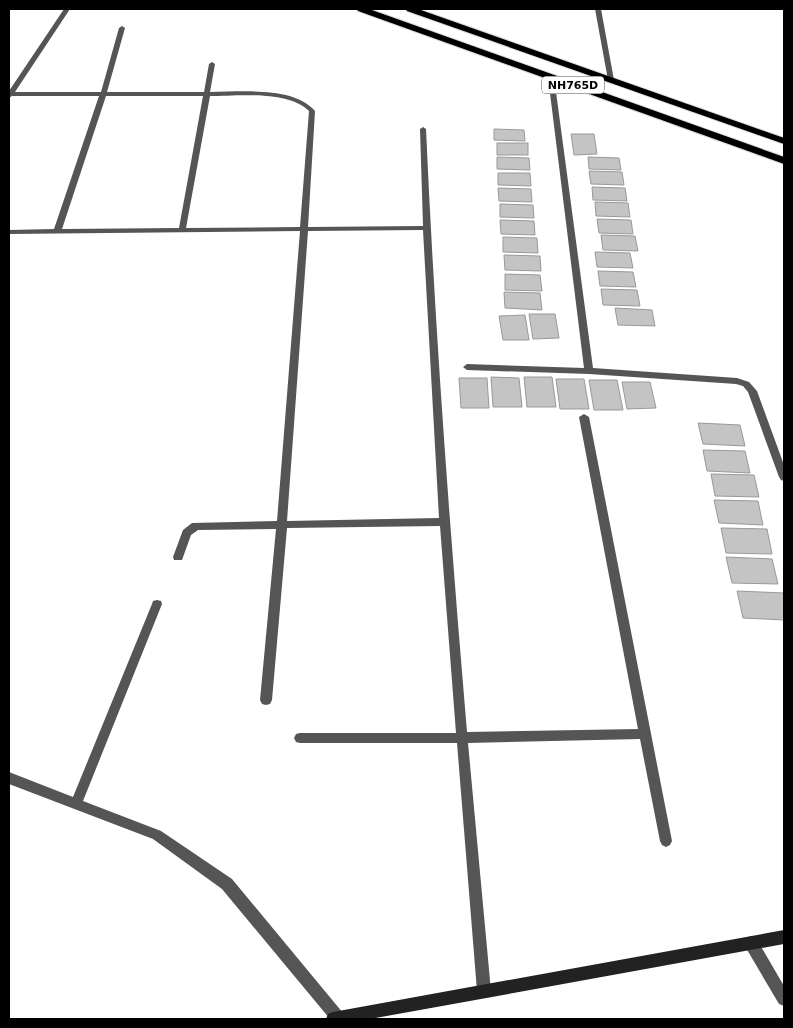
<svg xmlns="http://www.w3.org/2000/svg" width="793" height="1028" viewBox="0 0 793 1028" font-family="'DejaVu Sans',sans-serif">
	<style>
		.building { fill: #c4c4c4; stroke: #999 }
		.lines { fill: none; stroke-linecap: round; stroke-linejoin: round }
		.highway-casing { stroke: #dbdbdb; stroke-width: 2 }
		.street { fill: #555; fill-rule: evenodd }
		.secondary { fill: #222; fill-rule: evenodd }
		.highway { fill: #000; fill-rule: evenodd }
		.labels { text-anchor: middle; stroke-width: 4; stroke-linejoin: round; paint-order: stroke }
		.shield { fill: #fff; stroke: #4c4c4c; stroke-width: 1 }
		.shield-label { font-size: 11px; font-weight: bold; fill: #000 }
	</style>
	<rect width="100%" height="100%" fill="#fff"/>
	<g class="building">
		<path d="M 494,129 L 524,130 L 525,141 L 494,140 Z"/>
		<path d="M 571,134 L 594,134 L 597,154 L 574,155 Z"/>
		<rect x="497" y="143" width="31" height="12"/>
		<path d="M 497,157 L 529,158 L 530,170 L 497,169 Z"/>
		<path d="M 588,157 L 619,158 L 621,170 L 589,169 Z"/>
		<path d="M 589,171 L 622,172 L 624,185 L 591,184 Z"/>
		<path d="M 498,173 L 530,173 L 531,186 L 498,185 Z"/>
		<path d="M 592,187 L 625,188 L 627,201 L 593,200 Z"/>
		<path d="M 498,188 L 531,189 L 532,202 L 499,201 Z"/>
		<path d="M 595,202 L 628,203 L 630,217 L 596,216 Z"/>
		<path d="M 500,204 L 533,205 L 534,218 L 500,217 Z"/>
		<path d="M 597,219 L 631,220 L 633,234 L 599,233 Z"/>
		<path d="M 500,220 L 534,221 L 535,235 L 501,234 Z"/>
		<path d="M 601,235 L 635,236 L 638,251 L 603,250 Z"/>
		<path d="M 503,237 L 537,238 L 538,253 L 503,252 Z"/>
		<path d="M 595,252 L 630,253 L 633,268 L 597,267 Z"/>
		<path d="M 504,255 L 540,256 L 541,271 L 505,270 Z"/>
		<path d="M 598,271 L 633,272 L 636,287 L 600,286 Z"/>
		<path d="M 505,274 L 540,275 L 542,291 L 505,290 Z"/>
		<path d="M 601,289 L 637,290 L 640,306 L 603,305 Z"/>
		<path d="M 504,292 L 540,293 L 542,310 L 505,308 Z"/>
		<path d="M 615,308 L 652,310 L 655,326 L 618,325 Z"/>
		<path d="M 529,314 L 555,314 L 559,338 L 533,339 Z"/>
		<path d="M 525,315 L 529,340 L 503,340 L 499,316 Z"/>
		<path d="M 491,377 L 519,378 L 522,407 L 493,407 Z"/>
		<path d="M 524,377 L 552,377 L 556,407 L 527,407 Z"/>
		<path d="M 459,378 L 487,378 L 489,408 L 461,408 Z"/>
		<path d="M 556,379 L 584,379 L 589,409 L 560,409 Z"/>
		<path d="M 589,380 L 617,380 L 623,410 L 594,410 Z"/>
		<path d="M 622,382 L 650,382 L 656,408 L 627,409 Z"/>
		<path d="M 698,423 L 740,425 L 745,446 L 703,444 Z"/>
		<path d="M 703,450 L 745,451 L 750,473 L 707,471 Z"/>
		<path d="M 711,474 L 754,475 L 759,497 L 715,496 Z"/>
		<path d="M 714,500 L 758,501 L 763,525 L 719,523 Z"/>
		<path d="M 721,528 L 767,529 L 772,554 L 726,553 Z"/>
		<path d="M 726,557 L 772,559 L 778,584 L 732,583 Z"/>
		<path d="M 737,591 L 784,593 L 784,620 L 743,618 Z"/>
	</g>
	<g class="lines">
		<defs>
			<g id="highway">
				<path d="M 357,9 L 369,9 L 784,157 L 784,164 L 358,11 Z"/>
				<path d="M 406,9 L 418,9 L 784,138 L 784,144 L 407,11 Z"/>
			</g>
		</defs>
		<use href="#highway" class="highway-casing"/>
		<g class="street">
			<path d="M 64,9 L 70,9 L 15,92 L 101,92 L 119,28 L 122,26 L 125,28 L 107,92 L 204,92 L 209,64 L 212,62 L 215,64 L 210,92 C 241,92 294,86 315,111 L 308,227 L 423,226 L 420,129 L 423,127 L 426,129 C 435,331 450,532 467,732 L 638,729 L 579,417 L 584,414 L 589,417 L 672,841 L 670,845 L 666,847 L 662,845 L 660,841 L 640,739 L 468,743 L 491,991 L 489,996 L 484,998 L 479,996 L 477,991 L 457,743 L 300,743 L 296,742 L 294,738 L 296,734 L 300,733 L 456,733 L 440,526 L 287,528 L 272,700 L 270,704 L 266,705 L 262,704 L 260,700 L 276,529 L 198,530 L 191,535 L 182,560 L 174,560 L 173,557 L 183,530 L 192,523 L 277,521 L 300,231 L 9,234 L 9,230 L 54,229 L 99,96 L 12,96 L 9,98 L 9,91 ZM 106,96 L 203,96 L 179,228 L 62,229 ZM 210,96 C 238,96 287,90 309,111 L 300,227 L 186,228 ZM 423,230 L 439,518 L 287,521 L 308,231 Z"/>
			<path d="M 595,9 L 601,9 L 614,80 L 611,82 L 608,80 Z"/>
			<path d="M 551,75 L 554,77 L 593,368 L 737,378 L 749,382 L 757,391 L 784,465 L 784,481 L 781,480 L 779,477 L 748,392 L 743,386 L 736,384 L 589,374 L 467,370 L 463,367 L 467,364 L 584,368 L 548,77 Z"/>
			<path d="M 157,600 L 161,601 L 162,604 L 83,801 L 161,831 L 232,879 L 343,1013 L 344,1019 L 330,1019 L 222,889 L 153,839 L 9,784 L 9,772 L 73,797 L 152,604 L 153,601 Z"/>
			<path d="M 751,936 L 756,938 L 784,986 L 784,1006 L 779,1004 L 746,948 L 744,943 L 746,938 Z"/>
		</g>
		<path class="secondary" d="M 784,930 L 784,944 L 370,1019 L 326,1019 L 328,1014 L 333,1012 Z"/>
		<use href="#highway" class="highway"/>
	</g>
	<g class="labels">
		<rect class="shield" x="542" y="76.5" width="62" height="17" rx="4"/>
		<g class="shield-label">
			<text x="573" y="89">NH765D</text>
		</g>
	</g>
	<rect width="793" height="1028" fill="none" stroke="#000000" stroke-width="20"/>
</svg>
